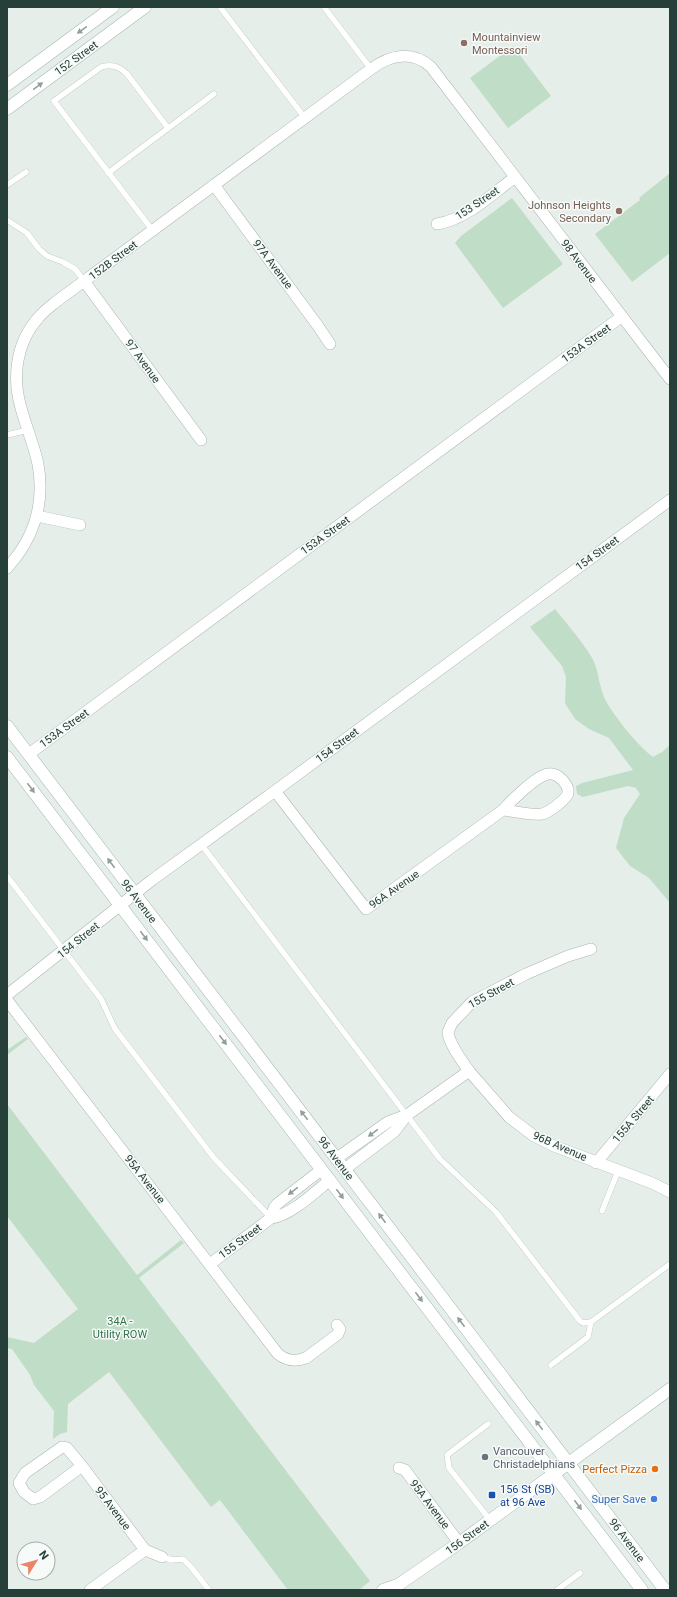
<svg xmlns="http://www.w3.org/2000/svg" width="677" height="1597" viewBox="0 0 677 1597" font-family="Roboto,sans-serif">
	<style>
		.green { fill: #c0ddc8 }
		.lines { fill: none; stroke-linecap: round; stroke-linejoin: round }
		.lane-casing { stroke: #a9b6b1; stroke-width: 6 }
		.street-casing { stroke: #a9b6b1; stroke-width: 12 }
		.secondary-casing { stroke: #a5b9b1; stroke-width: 13 }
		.lane { stroke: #fff; stroke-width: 5.5 }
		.street { stroke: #fff; stroke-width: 11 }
		.secondary { stroke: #fff; stroke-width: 12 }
		.oneway { fill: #929f9c }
		.education-dot { fill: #8d6e63; stroke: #f6faf8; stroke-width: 1.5 }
		.worship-dot { fill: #6b7280; stroke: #f6faf8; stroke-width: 1.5 }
		.food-dot { fill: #e8710a; stroke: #f6faf8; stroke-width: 1.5 }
		.transit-dot { fill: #1a4fb4; stroke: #f6faf8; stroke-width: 1.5 }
		.shop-dot { fill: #3f7fe0; stroke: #f6faf8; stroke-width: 1.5 }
		.labels { text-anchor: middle; stroke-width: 3; stroke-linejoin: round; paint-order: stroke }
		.education-label { font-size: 11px; fill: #785e54; stroke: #f6faf8; text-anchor: start }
		.street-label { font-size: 11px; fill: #263f38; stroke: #f6faf8 }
		.park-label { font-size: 11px; fill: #32744a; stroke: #f6faf8 }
		.worship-label { font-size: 11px; fill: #5b616d; stroke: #f6faf8; text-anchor: start }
		.food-label { font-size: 11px; fill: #c56008; stroke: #f6faf8; text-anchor: end }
		.transit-label { font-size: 11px; fill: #164399; stroke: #f6faf8; text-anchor: start }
		.shop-label { font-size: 11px; fill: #366cbe; stroke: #f6faf8; text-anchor: end }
	</style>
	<rect width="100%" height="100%" fill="#e6eeea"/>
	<g class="green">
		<path d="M 513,46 L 551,96 L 508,128 L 470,78 Z"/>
		<path d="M 670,173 L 670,253 L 632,282 L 595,234 L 640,200 L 639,198 Z"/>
		<path d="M 512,198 L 563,264 L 503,308 L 455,243 L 461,236 Z"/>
		<path d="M 555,609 C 567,624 580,639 591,656 C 599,669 598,683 604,697 C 611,713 638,746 653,757 L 662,752 L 670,745 L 670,903 L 649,878 L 630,866 L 616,848 L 624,818 L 640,794 L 636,788 L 628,786 L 583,797 L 577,794 L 576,786 L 582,783 L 633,770 L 609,738 L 589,729 L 575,719 L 565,703 L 566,677 L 562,666 L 530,627 Z"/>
		<path d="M 26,1037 L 28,1039 L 7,1055 L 7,1050 Z"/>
		<path d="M 7,1104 L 137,1275 L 181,1240 L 184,1243 L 139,1278 L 370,1581 L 359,1590 L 288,1590 L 220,1500 L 211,1507 L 109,1372 L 68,1404 L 67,1432 L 60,1434 L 53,1439 L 54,1411 L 34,1385 L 30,1375 L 12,1349 L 7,1348 L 7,1337 L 34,1343 L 78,1309 L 7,1216 Z"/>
	</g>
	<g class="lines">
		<defs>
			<g id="lane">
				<path d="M 220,7 L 305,118"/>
				<path d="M 324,7 L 371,69"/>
				<path d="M 108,173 L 214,94"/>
				<path d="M 7,185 L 26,172"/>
				<path d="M 7,220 L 27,233 L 39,249 L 47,256 L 63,262 L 75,269 L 84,281"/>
				<path d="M 153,231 L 54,101 L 101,67 C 112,64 119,66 127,74 L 168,128"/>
				<path d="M 7,435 L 28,430"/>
				<path d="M 201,844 L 440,1159 L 496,1212 L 580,1321 L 583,1323 L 591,1322 L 670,1264"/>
				<path d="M 7,876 L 101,999 L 115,1029 L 214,1158 L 271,1218"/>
				<path d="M 602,1211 L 618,1171"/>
				<path d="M 551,1365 L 588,1337 L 591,1322"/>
				<path d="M 488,1424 L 447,1455 L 449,1468 L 490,1520"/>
				<path d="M 162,1557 L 172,1560 L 183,1559 L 191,1567 L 209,1590"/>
				<path d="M 557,1590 L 580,1573"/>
			</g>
			<g id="street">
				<path d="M 214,185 L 318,326 L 330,344"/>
				<path d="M 437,224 C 467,219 491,195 515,177"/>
				<path d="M 84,281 L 201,440"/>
				<path d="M 37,516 L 80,525"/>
				<path d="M 7,568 C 34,539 45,503 38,464 C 34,445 26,427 21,408 C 12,377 16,342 39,317 C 44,311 51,306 57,301 L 371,69 C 390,55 412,50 431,67 L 670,379"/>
				<path d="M 29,754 L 621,317"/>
				<path d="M 275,791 L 366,909 L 503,810 C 511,801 536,776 548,774 C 557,772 569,784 568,793 C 567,799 548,813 542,814 C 532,816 514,811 503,810"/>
				<path d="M 7,995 L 152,880 L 275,791 L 670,500"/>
				<path d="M 7,1000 L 278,1354 C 287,1361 295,1362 306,1358 L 338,1334 L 340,1329 L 337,1325"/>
				<path d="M 469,1071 L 509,1117 L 534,1136 L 554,1146 L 652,1183 L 670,1192"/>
				<path d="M 337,1158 L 388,1122 L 407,1115 L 469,1071 C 462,1061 449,1044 448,1032 L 452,1023 L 472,1002 L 526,974 L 568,956 L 591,949"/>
				<path d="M 596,1163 L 670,1074"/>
				<path d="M 345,1169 L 395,1131 L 407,1115"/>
				<path d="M 271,1218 L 274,1208 L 277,1204 L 321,1170"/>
				<path d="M 210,1264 L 271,1218 C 290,1216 315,1192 330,1180"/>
				<path d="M 82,1466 L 67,1448 L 62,1447 L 25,1473 L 19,1483 L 24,1492 L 33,1499 L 40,1497 L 82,1466 L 145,1550"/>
				<path d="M 399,1468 L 405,1470 L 459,1543"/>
				<path d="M 90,1590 L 145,1550 L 162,1557"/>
			</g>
			<g id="secondary">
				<path d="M 7,85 L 113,7"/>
				<path d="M 7,109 L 145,7"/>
				<path d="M 7,726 L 665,1590"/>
				<path d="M 7,757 L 642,1590"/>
				<path d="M 383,1590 L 398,1585"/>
				<path d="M 394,1590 L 398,1585 L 459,1543 L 670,1389"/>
			</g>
		</defs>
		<use href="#lane" class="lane-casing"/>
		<use href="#street" class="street-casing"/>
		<use href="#secondary" class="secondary-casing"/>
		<use href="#lane" class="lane"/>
		<use href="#street" class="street"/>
		<use href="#secondary" class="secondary"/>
	</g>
	<defs><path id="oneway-solid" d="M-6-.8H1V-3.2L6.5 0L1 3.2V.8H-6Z"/></defs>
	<g class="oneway">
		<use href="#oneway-solid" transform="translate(82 30) rotate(144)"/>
		<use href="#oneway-solid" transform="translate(38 86) rotate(-36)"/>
		<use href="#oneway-solid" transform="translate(31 788) rotate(53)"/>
		<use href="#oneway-solid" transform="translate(111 863) rotate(-127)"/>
		<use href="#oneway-solid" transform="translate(144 936) rotate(53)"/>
		<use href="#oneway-solid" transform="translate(223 1040) rotate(53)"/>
		<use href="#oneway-solid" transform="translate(304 1115) rotate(-128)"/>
		<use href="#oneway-solid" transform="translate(373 1133) rotate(144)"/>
		<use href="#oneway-solid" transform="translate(293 1191) rotate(143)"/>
		<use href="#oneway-solid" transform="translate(340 1194) rotate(53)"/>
		<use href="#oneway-solid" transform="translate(382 1218) rotate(-127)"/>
		<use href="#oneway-solid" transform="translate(419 1297) rotate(53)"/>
		<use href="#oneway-solid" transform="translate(461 1322) rotate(-127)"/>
		<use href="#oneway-solid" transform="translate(539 1425) rotate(-127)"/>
		<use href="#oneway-solid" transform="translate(578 1505) rotate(53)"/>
	</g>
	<g class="education-dot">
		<circle cx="464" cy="43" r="4"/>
		<circle cx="619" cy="211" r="4"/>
	</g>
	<circle class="worship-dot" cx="485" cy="1457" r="4"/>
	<circle class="food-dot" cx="655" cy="1469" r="4"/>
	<rect class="transit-dot" x="488" y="1491" width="8" height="8" rx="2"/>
	<circle class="shop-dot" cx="654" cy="1499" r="4"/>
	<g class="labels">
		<g class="education-label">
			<text x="472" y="41">Mountainview<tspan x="472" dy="13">Montessori</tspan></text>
			<text x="611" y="209" text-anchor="end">Johnson Heights<tspan x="611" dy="13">Secondary</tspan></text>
		</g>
		<g class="street-label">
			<text transform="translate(76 58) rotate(-36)" y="4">152 Street</text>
			<text transform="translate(477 203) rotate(-34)" y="4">153 Street</text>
			<text transform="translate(113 260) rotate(-37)" y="4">152B Street</text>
			<text transform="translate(579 261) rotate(53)" y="4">98 Avenue</text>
			<text transform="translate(273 264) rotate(53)" y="4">97A Avenue</text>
			<text transform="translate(586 343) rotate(-36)" y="4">153A Street</text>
			<text transform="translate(143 361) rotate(54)" y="4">97 Avenue</text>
			<text transform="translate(325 535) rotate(-36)" y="4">153A Street</text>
			<text transform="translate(597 553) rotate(-36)" y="4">154 Street</text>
			<text transform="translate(64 728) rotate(-36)" y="4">153A Street</text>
			<text transform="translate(337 745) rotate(-37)" y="4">154 Street</text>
			<text transform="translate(394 889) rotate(-35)" y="4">96A Avenue</text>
			<text transform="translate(139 901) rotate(53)" y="4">96 Avenue</text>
			<text transform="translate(78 940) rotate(-39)" y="4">154 Street</text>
			<text transform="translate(491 993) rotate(-29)" y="4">155 Street</text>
			<text transform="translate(633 1119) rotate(-50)" y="4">155A Street</text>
			<text transform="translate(560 1146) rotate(24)" y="4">96B Avenue</text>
			<text transform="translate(336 1158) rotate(53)" y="4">96 Avenue</text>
			<text transform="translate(145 1179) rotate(52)" y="4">95A Avenue</text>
			<text transform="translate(240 1241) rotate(-37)" y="4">155 Street</text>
			<text transform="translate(430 1504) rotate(53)" y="4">95A Avenue</text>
			<text transform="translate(113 1508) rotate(53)" y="4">95 Avenue</text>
			<text transform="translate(467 1537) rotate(-36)" y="4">156 Street</text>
			<text transform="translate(627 1540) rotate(53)" y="4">96 Avenue</text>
		</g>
		<g class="park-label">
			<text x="120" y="1325">34A -<tspan x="120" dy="13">Utility ROW</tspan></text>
		</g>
		<g class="worship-label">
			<text x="493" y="1455">Vancouver<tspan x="493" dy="13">Christadelphians</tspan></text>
		</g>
		<g class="food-label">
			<text x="647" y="1473">Perfect Pizza</text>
		</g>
		<g class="transit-label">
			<text x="500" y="1493">156 St (SB)<tspan x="500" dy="13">at 96 Ave</tspan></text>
		</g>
		<g class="shop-label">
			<text x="646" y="1503">Super Save</text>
		</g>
	</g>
	<rect width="677" height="1597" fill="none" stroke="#263f38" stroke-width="16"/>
	<g transform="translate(36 1561) rotate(53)"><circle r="19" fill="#f6faf8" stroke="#a3afab"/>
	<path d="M0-3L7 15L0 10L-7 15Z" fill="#ea8568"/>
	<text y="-6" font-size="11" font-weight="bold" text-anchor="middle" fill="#263f38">N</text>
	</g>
</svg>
